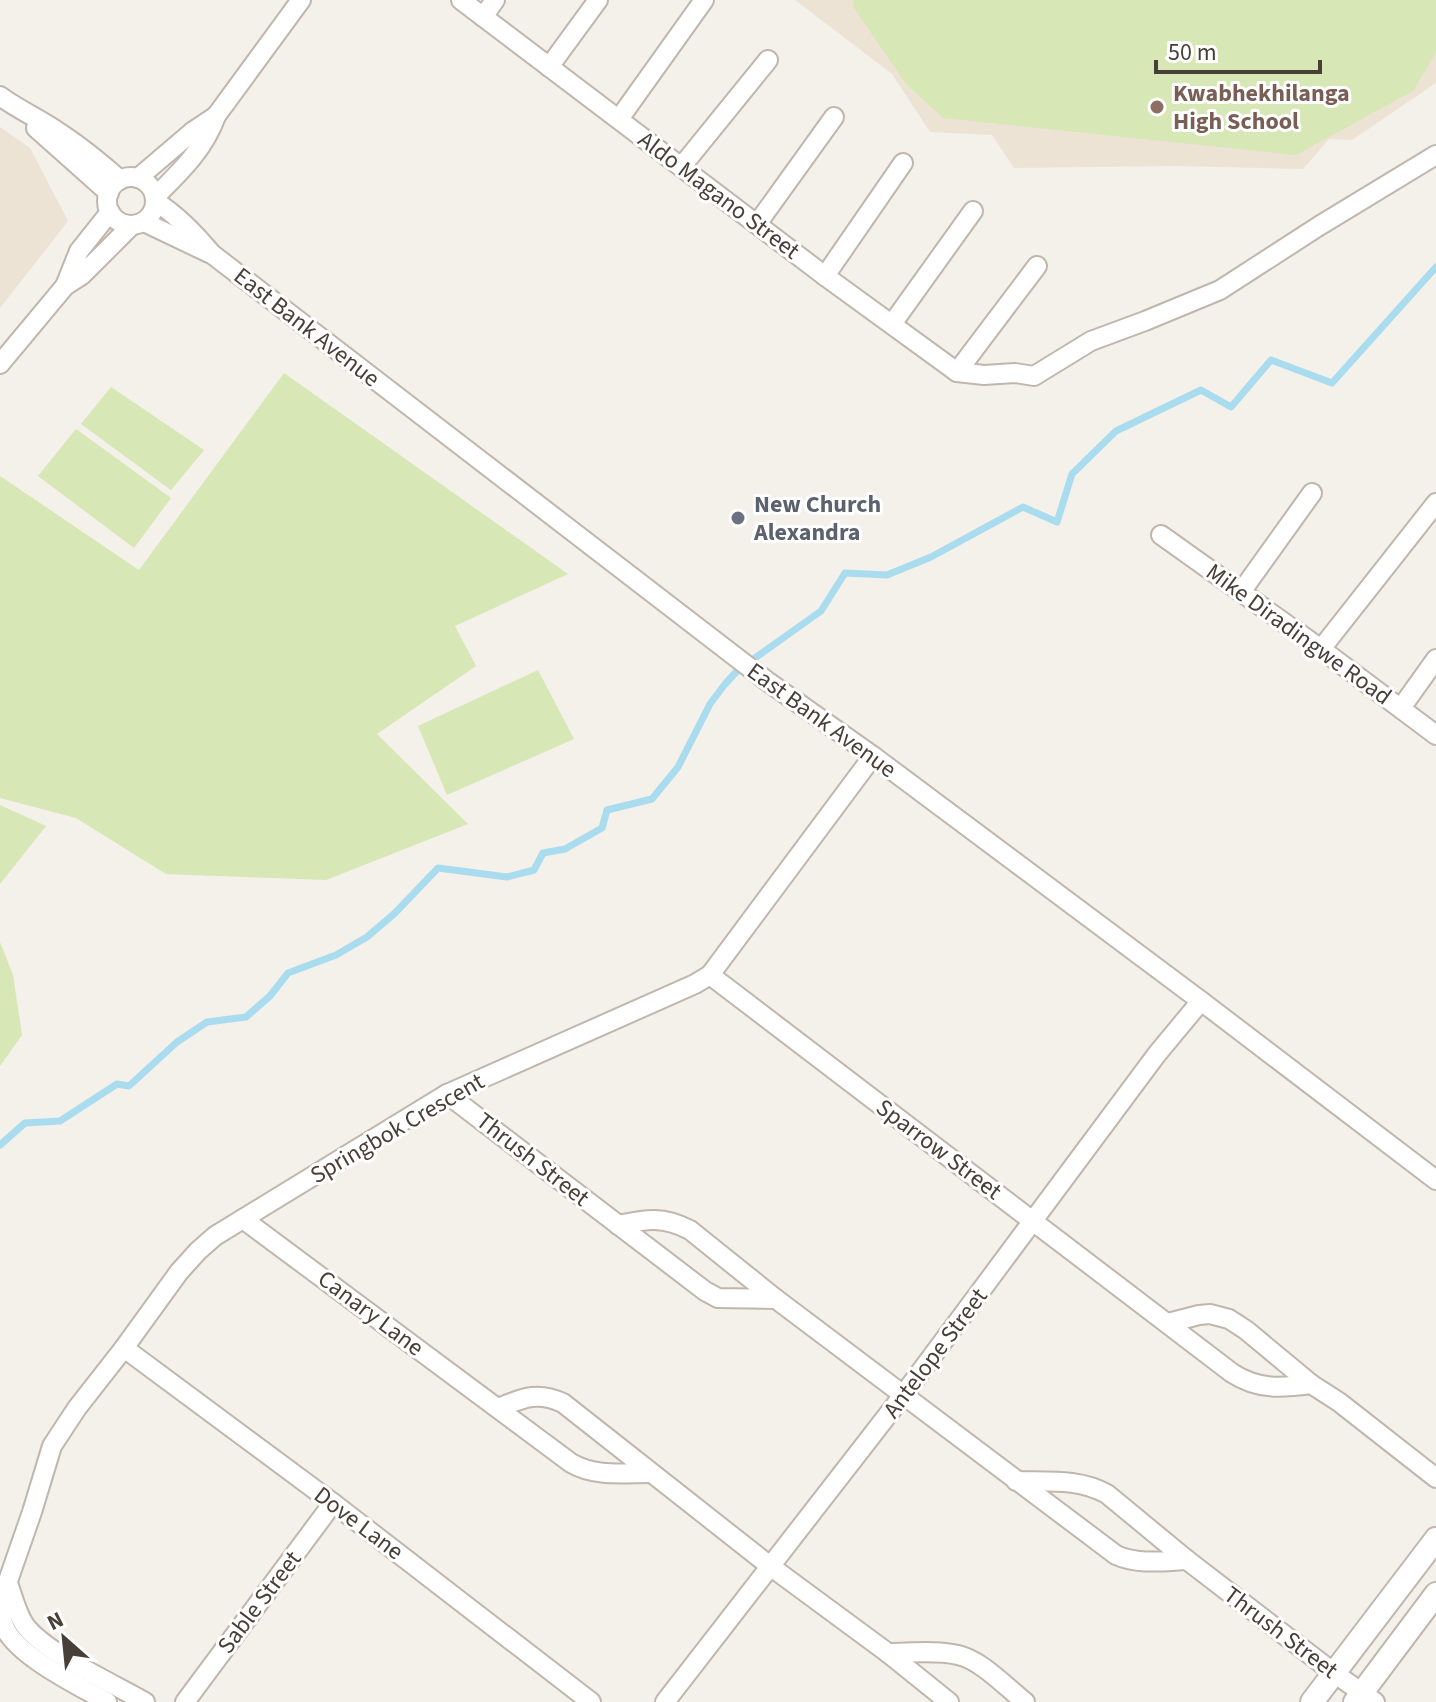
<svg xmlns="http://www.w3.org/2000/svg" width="1436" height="1702" viewBox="0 0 1436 1702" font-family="'Source Sans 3',sans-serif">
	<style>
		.education { fill: #ede3d5 }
		.green { fill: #d7e7b5 }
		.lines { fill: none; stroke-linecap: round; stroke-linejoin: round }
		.stream { stroke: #a9dcee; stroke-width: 7 }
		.minor-casing { stroke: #c0b6ad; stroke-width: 22 }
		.tertiary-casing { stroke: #c0b6ad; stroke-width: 26 }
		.minor { stroke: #fff; stroke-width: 18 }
		.tertiary { stroke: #fff; stroke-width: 22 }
		.education-dot { fill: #8d6e63; stroke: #fff; stroke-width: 3 }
		.worship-dot { fill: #6b7280; stroke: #fff; stroke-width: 3 }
		.labels { text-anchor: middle; stroke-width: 6; stroke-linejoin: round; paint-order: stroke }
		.education-label { font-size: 24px; font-weight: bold; fill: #785e54; stroke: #fff; text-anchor: start }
		.street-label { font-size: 24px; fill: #484038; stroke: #fff }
		.worship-label { font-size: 24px; font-weight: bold; fill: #5b616d; stroke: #fff; text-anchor: start }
	</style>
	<rect width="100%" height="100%" fill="#f4f0ea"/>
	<g class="education">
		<path d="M 795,0 L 1436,0 L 1436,83 L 1352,140 L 1329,139 L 1303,169 L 1174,166 L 1014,168 L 992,135 L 930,132 L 892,74 Z"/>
		<path d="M 0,127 L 30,148 L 68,221 L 0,308 Z"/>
	</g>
	<g class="green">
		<path d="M 853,0 L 1436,0 L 1436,52 L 1413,91 L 1296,155 L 943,118 L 906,84 L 854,8 Z"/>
		<path d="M 284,373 L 568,574 L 455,626 L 476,666 L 377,734 L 468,824 L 326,880 L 166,874 L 76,818 L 0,798 L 0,476 L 139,570 Z"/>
		<path d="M 111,387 L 204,450 L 171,490 L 81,424 Z"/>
		<path d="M 76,429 L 171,498 L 134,548 L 38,476 Z"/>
		<path d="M 538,670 L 574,739 L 447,795 L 418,726 Z"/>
		<path d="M 0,805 L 46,826 L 0,884 Z"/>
		<path d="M 0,942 L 13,975 L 22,1035 L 0,1066 Z"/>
	</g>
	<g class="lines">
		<path class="stream" d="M 0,1145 L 25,1123 L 60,1121 L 117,1084 L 129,1086 L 177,1042 L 207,1022 L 246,1017 L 270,996 L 288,973 L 336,955 L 367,937 L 395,913 L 438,868 L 507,877 L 534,870 L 543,853 L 565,849 L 602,828 L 607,810 L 652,799 L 678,767 L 710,704 L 725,684 L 738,670 L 821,611 L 845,573 L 887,575 L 931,557 L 1023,507 L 1057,522 L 1072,474 L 1116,431 L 1201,390 L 1231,407 L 1271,360 L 1332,383 L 1436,267"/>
		<defs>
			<g id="minor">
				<path d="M 461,0 L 825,276 L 957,372 L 984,375 L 1015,373 L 1034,376 L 1091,341 L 1145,321 L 1220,290 L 1319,226 L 1436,155"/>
				<path d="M 483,17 L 495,0"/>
				<path d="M 549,67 L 598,0"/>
				<path d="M 0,96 C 19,110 40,119 60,133 C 81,147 101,163 120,180"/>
				<path d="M 619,119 L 704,0"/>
				<path d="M 36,128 L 109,193"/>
				<path d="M 682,166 L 768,60"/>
				<circle cx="131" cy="201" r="24"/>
				<path d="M 138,178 L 192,132 L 216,116"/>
				<path d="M 155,197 C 179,173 204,150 216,116 L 301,0"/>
				<path d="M 155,201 C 178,216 194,233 212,254 L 767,681 L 873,756 L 1201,1001 L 1436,1180"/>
				<path d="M 144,222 L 209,253"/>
				<path d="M 757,224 L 834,117"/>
				<path d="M 825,276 L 903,163"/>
				<path d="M 65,286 L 79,251 L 110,212"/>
				<path d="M 892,324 L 973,211"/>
				<path d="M 0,364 L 65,286 L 82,275 L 132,225"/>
				<path d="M 957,372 L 1037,266"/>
				<path d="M 1161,535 L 1321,649 L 1436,735"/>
				<path d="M 1241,592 L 1312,493"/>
				<path d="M 1321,649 L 1436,503"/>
				<path d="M 1401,708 L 1436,659"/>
				<path d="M 710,975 L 1232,1373 C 1258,1390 1282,1388 1311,1384"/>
				<path d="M 447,1094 L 705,1291 L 718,1298 L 776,1299"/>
				<path d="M 243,1219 L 571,1463 C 595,1477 623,1473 650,1473"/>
				<path d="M 618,1225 C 647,1219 663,1216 690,1230 L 776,1299 L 1116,1555 C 1138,1565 1164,1561 1187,1560"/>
				<path d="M 1168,1323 L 1199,1315 L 1210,1314 L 1229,1319 L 1246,1330 L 1311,1384 L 1339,1402 L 1436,1478"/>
				<path d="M 124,1348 L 333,1503 L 591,1702"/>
				<path d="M 498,1408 C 523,1398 537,1391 563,1403 L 770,1566 L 888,1653 L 949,1702"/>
				<path d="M 1016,1481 C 1047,1482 1079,1478 1107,1494 L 1187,1560 L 1334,1673 L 1375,1702"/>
				<path d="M 8,1583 C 13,1597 16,1611 24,1624 C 43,1652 114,1684 145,1702"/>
				<path d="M 888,1653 C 909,1653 938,1650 958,1655 C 981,1660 1006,1687 1025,1702"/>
				<path d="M 107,1702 C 78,1685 25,1660 7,1632 C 1,1622 0,1612 1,1601 L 32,1512 L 52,1446 L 77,1408 L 124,1348 L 179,1272 L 198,1251 L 215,1236 L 447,1094 L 695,984 L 710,975 L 873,756"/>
				<path d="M 185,1702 L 333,1503"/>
				<path d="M 665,1702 L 904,1394 L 1157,1054 L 1201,1001"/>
			</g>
			<g id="tertiary">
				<path d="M 1312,1702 L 1436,1539"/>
				<path d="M 1355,1702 L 1436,1594"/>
			</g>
		</defs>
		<use href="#minor" class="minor-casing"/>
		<use href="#tertiary" class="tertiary-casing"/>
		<use href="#minor" class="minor"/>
		<use href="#tertiary" class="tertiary"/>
	</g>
	<circle class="education-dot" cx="1157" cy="107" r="8"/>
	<circle class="worship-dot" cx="738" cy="518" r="8"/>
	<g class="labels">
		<g class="education-label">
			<text x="1173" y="101">Kwabhekhilanga<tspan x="1173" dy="28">High School</tspan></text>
		</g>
		<g class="street-label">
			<text transform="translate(719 195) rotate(37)" y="8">Aldo Magano Street</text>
			<text transform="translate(307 327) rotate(38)" y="8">East Bank Avenue</text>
			<text transform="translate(1299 634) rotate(36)" y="8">Mike Diradingwe Road</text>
			<text transform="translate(822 720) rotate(36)" y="8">East Bank Avenue</text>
			<text transform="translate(397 1128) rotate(-30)" y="8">Springbok Crescent</text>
			<text transform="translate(939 1149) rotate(37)" y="8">Sparrow Street</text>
			<text transform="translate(533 1159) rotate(38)" y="8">Thrush Street</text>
			<text transform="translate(371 1313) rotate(37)" y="8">Canary Lane</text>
			<text transform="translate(935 1353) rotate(-53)" y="8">Antelope Street</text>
			<text transform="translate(359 1523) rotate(37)" y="8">Dove Lane</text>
			<text transform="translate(259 1602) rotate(-53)" y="8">Sable Street</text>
			<text transform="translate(1281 1632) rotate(37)" y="8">Thrush Street</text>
		</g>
		<g class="worship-label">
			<text x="754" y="512">New Church<tspan x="754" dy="28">Alexandra</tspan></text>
		</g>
	</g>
	<g transform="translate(64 1638) rotate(333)" stroke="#ffffff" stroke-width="6" paint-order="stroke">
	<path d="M0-6L14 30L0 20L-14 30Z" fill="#484038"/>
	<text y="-12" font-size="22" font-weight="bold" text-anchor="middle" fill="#484038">N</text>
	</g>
	<path d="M1156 60v12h164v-12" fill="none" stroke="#484038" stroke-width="4"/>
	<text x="1168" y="60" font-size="24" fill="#484038" stroke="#ffffff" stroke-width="6" paint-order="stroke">50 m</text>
</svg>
